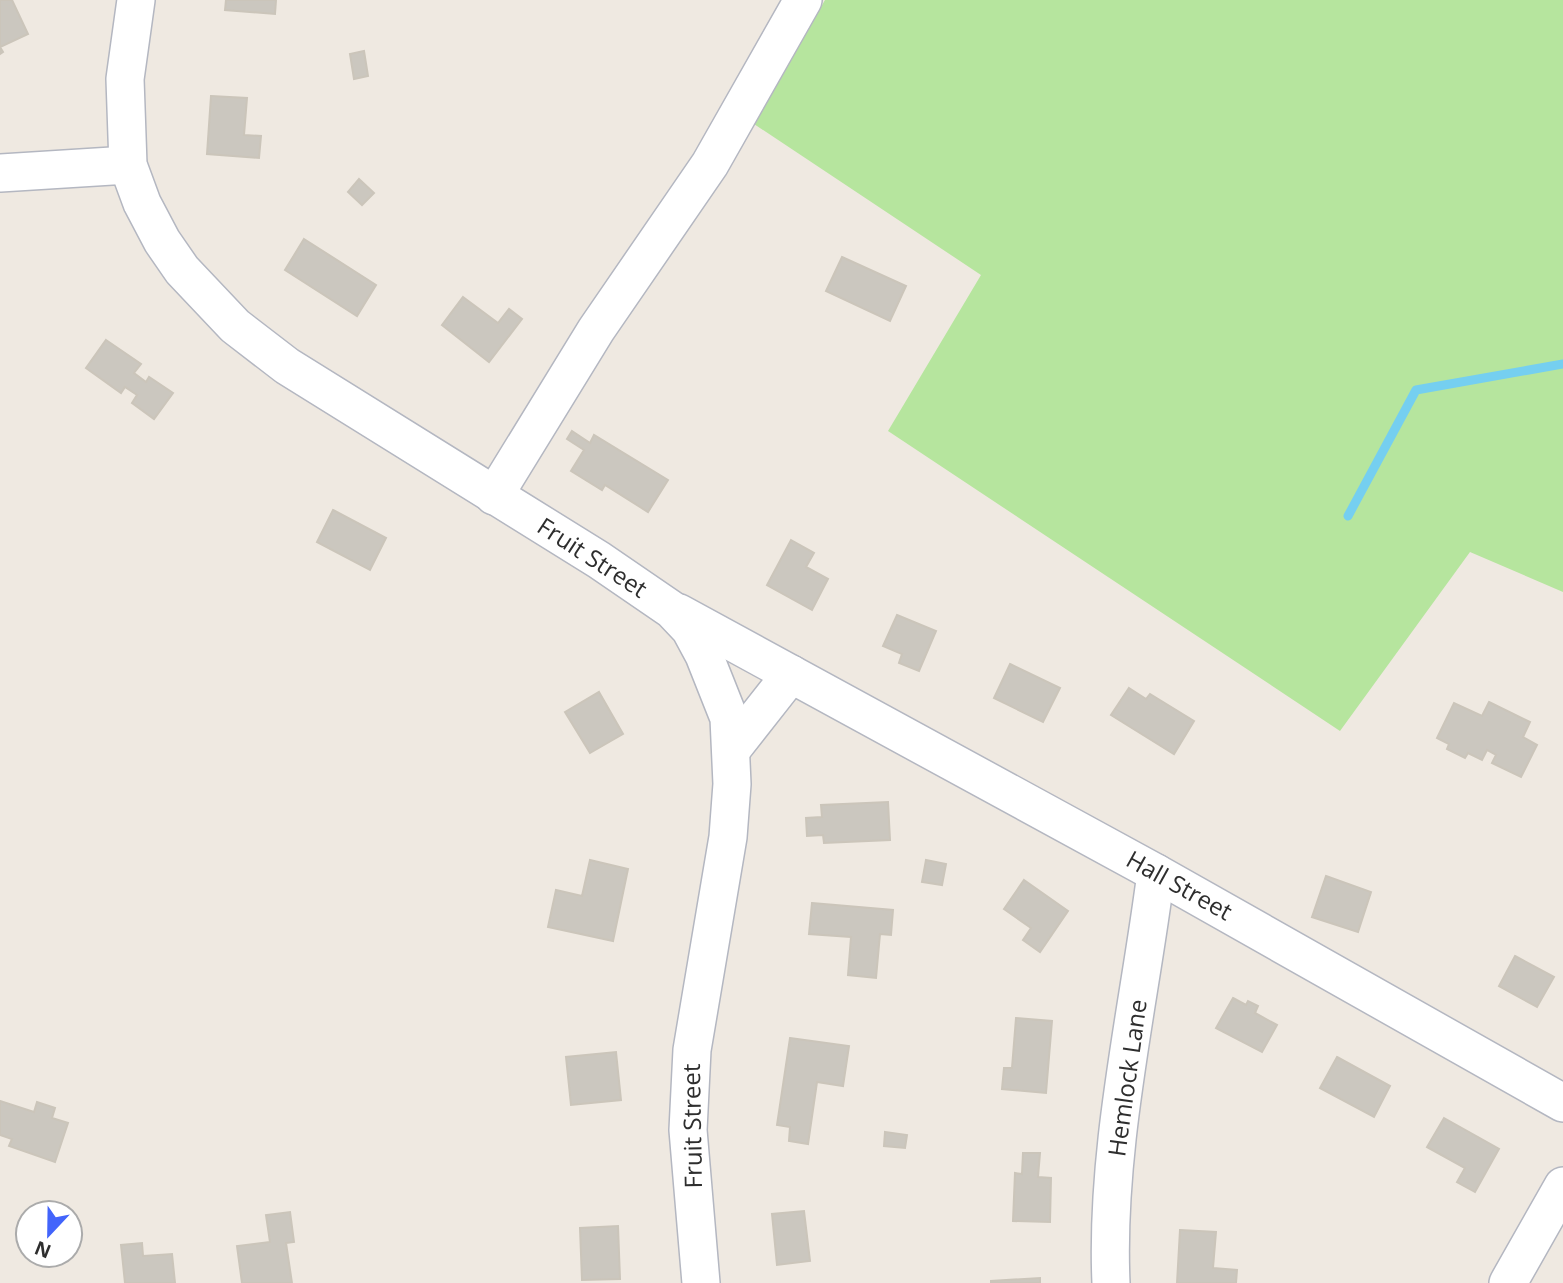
<svg xmlns="http://www.w3.org/2000/svg" width="1563" height="1283" viewBox="0 0 1563 1283" font-family="'Open Sans',sans-serif">
	<style>
		.green { fill: #b6e59e }
		.lines { fill: none; stroke-linecap: round; stroke-linejoin: round }
		.stream { stroke: #75cff0; stroke-width: 9 }
		.building { fill: #cbc7bf; stroke: #cbc5ba; stroke-width: 2 }
		.minor-casing { stroke: #b4b7c1; stroke-width: 40 }
		.minor { stroke: #fff; stroke-width: 37 }
		.labels { text-anchor: middle; stroke-width: 5; stroke-linejoin: round; paint-order: stroke }
		.street-label { font-size: 24px; fill: #2e2e2e; stroke: #fff }
	</style>
	<rect width="100%" height="100%" fill="#efe9e1"/>
	<path class="green" d="M 825,0 L 1563,0 L 1563,592 L 1470,552 L 1340,731 L 888,431 L 981,275 L 754,124 Z"/>
	<g class="lines">
		<path class="stream" d="M 1348,516 L 1416,390 L 1563,364"/>
	</g>
	<g class="building">
		<path d="M 0,0 L 12,0 L 28,34 L 0,47 L 3,52 L 0,54 Z"/>
		<path d="M 226,0 L 276,0 L 275,14 L 225,10 Z"/>
		<path d="M 364,51 L 368,76 L 354,79 L 350,54 Z"/>
		<path d="M 211,96 L 247,98 L 244,135 L 261,136 L 259,158 L 207,154 Z"/>
		<path d="M 359,179 L 374,193 L 362,205 L 348,192 Z"/>
		<path d="M 304,239 L 376,285 L 357,316 L 285,270 Z"/>
		<path d="M 842,257 L 906,286 L 890,321 L 826,291 Z"/>
		<path d="M 463,297 L 498,323 L 509,309 L 522,319 L 489,362 L 442,325 Z"/>
		<path d="M 106,340 L 141,364 L 134,373 L 146,382 L 149,377 L 173,393 L 154,419 L 132,403 L 137,395 L 125,387 L 121,393 L 86,368 Z"/>
		<path d="M 572,431 L 590,443 L 594,435 L 668,480 L 648,512 L 605,485 L 602,490 L 571,471 L 584,450 L 567,439 Z"/>
		<path d="M 333,510 L 386,538 L 370,570 L 317,542 Z"/>
		<path d="M 791,540 L 814,553 L 806,567 L 828,579 L 812,610 L 767,585 Z"/>
		<path d="M 897,615 L 936,631 L 919,671 L 899,663 L 902,654 L 883,646 Z"/>
		<path d="M 1010,664 L 1060,688 L 1043,722 L 994,698 Z"/>
		<path d="M 1129,688 L 1146,699 L 1150,694 L 1194,721 L 1174,754 L 1111,715 Z"/>
		<path d="M 599,692 L 623,734 L 590,753 L 565,712 Z"/>
		<path d="M 1489,702 L 1530,722 L 1523,737 L 1537,745 L 1521,777 L 1492,763 L 1496,755 L 1487,750 L 1482,760 L 1468,753 L 1465,758 L 1447,749 L 1449,744 L 1437,738 L 1454,703 L 1482,716 Z"/>
		<path d="M 888,802 L 890,840 L 824,843 L 823,835 L 807,836 L 806,818 L 822,817 L 821,805 Z"/>
		<path d="M 590,860 L 628,869 L 613,941 L 548,927 L 556,890 L 582,896 Z"/>
		<path d="M 926,860 L 946,864 L 942,885 L 922,882 Z"/>
		<path d="M 1326,876 L 1371,892 L 1358,932 L 1312,917 Z"/>
		<path d="M 1024,880 L 1068,911 L 1040,952 L 1023,940 L 1031,928 L 1004,909 Z"/>
		<path d="M 812,903 L 893,910 L 891,935 L 880,934 L 876,978 L 848,975 L 851,937 L 809,934 Z"/>
		<path d="M 1515,956 L 1554,977 L 1537,1007 L 1499,986 Z"/>
		<path d="M 1233,998 L 1246,1005 L 1248,1001 L 1258,1006 L 1255,1013 L 1277,1025 L 1262,1052 L 1216,1028 Z"/>
		<path d="M 1016,1018 L 1052,1021 L 1046,1093 L 1002,1089 L 1004,1068 L 1012,1068 Z"/>
		<path d="M 790,1038 L 849,1046 L 843,1086 L 817,1082 L 808,1144 L 789,1141 L 790,1127 L 777,1125 Z"/>
		<path d="M 616,1052 L 621,1100 L 571,1105 L 566,1057 Z"/>
		<path d="M 1337,1057 L 1390,1086 L 1374,1117 L 1320,1088 Z"/>
		<path d="M 0,1101 L 34,1112 L 37,1102 L 55,1108 L 52,1118 L 68,1123 L 55,1162 L 9,1146 L 12,1139 L 0,1135 Z"/>
		<path d="M 1444,1118 L 1499,1149 L 1475,1192 L 1457,1182 L 1465,1168 L 1427,1147 Z"/>
		<path d="M 885,1132 L 907,1135 L 905,1148 L 884,1146 Z"/>
		<path d="M 1023,1153 L 1040,1153 L 1038,1177 L 1051,1178 L 1050,1222 L 1013,1221 L 1015,1173 L 1022,1174 Z"/>
		<path d="M 804,1211 L 810,1261 L 777,1265 L 772,1214 Z"/>
		<path d="M 290,1212 L 294,1242 L 286,1243 L 292,1283 L 242,1283 L 237,1246 L 270,1242 L 266,1215 Z"/>
		<path d="M 618,1226 L 620,1279 L 582,1280 L 580,1228 Z"/>
		<path d="M 1180,1230 L 1216,1232 L 1213,1268 L 1237,1270 L 1236,1283 L 1177,1283 Z"/>
		<path d="M 142,1243 L 143,1256 L 172,1254 L 175,1283 L 125,1283 L 121,1245 Z"/>
		<path d="M 1040,1278 L 1040,1283 L 991,1283 L 991,1281 Z"/>
	</g>
	<g class="lines">
		<defs>
			<g id="minor">
				<path d="M 136,0 L 125,79 L 128,165 L 142,203 L 162,241 L 182,270 L 235,326 L 287,366 L 599,560 L 672,610 L 690,629 L 704,655 L 729,718 L 732,784 L 728,837 L 692,1050 L 688,1130 L 701,1283"/>
				<path d="M 0,173 L 128,165"/>
				<path d="M 494,496 L 596,330 L 710,164 L 803,0"/>
				<path d="M 679,613 L 1156,873 L 1563,1103"/>
				<path d="M 732,749 L 791,674"/>
				<path d="M 1111,1283 C 1105,1148 1139,1007 1156,873"/>
				<path d="M 1508,1283 L 1563,1186"/>
			</g>
		</defs>
		<use href="#minor" class="minor-casing"/>
		<use href="#minor" class="minor"/>
	</g>
	<g class="labels">
		<g class="street-label">
			<text transform="translate(592 558) rotate(33)" y="8">Fruit Street</text>
			<text transform="translate(1179 886) rotate(29)" y="8">Hall Street</text>
			<text transform="translate(1128 1078) rotate(-82)" y="8">Hemlock Lane</text>
			<text transform="translate(693 1126) rotate(-91)" y="8">Fruit Street</text>
		</g>
	</g>
	<g transform="translate(49 1234) rotate(202)"><circle r="33" fill="#ffffff" stroke="#ababab" stroke-width="2"/>
	<path d="M0-5L12 26L0 18L-12 26Z" fill="#4264fb"/>
	<text y="-10" font-size="19" font-weight="bold" text-anchor="middle" fill="#2e2e2e">N</text>
	</g>
</svg>
